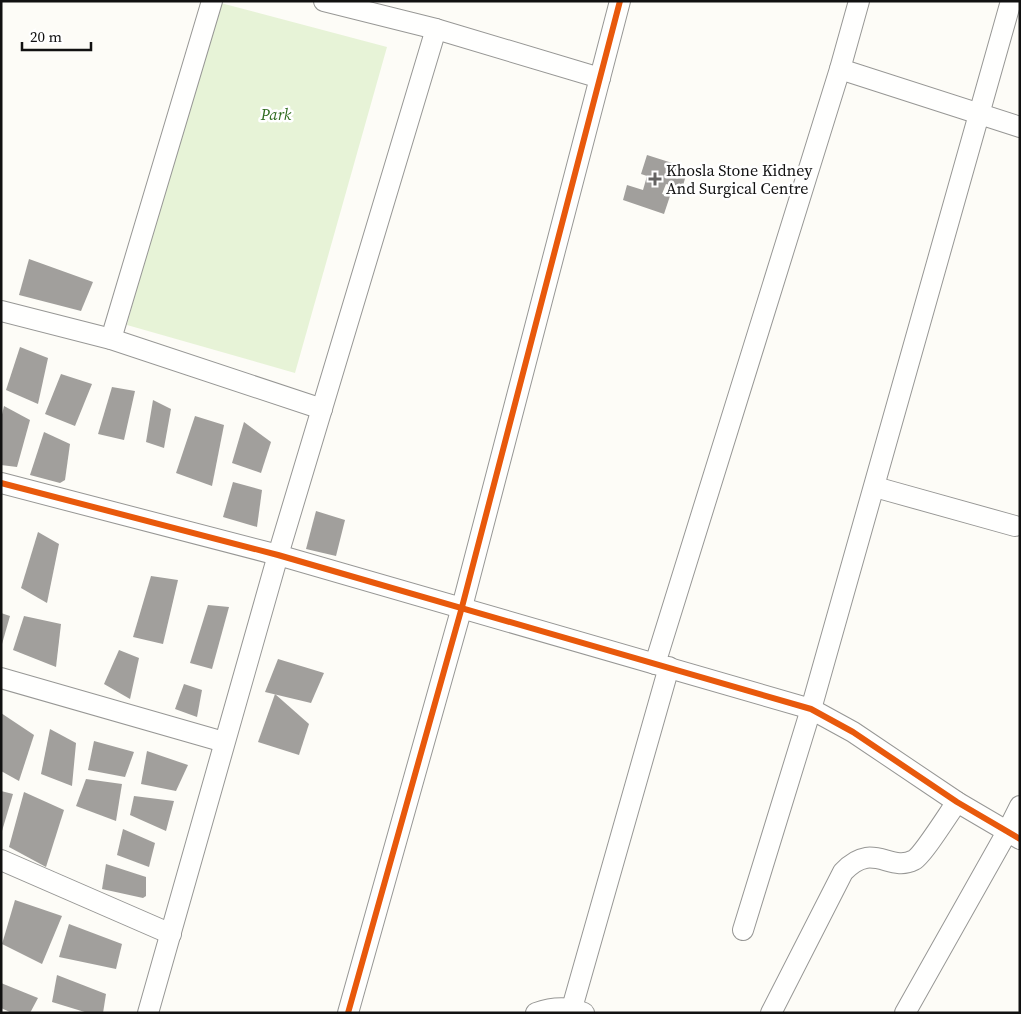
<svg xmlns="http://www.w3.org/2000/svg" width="1021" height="1014" viewBox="0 0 1021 1014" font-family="'Source Serif 4',serif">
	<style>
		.green { fill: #e7f3d7 }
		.building { fill: #a19f9c }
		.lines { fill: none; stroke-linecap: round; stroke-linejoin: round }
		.street-casing { stroke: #979795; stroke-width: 22 }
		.street { stroke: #fffffe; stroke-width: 20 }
		.cycleway-casing { stroke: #fff; stroke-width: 9 }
		.cycleway { stroke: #e8590c; stroke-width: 6 }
		.poi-dot { fill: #646362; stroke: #fff; stroke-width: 2 }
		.labels { text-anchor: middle; stroke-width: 5; stroke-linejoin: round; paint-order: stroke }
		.park-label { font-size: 16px; font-style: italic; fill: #2f6b1f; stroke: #fff }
		.poi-label { font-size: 16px; fill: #111; stroke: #fff; text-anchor: start }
	</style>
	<rect width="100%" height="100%" fill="#fdfcf7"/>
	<path class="green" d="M 213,1 L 387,47 L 295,373 L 127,325 Z"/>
	<g class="building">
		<path d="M 647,155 L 688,168 L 682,189 L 666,184 L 662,194 L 670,196 L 664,214 L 623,200 L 627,185 L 643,190 L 647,176 L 641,174 Z"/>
		<path d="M 29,259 L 93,282 L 81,311 L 19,295 Z"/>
		<path d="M 20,347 L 48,358 L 38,404 L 6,390 Z"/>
		<path d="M 61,374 L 92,384 L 75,426 L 45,414 Z"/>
		<path d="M 112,387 L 135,391 L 124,440 L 98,434 Z"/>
		<path d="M 153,400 L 171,409 L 164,448 L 146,442 Z"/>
		<path d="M 4,406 L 30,420 L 17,467 L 1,465 L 1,419 Z"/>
		<path d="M 195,416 L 224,425 L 212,486 L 176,473 Z"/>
		<path d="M 244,422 L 271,442 L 261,473 L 232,463 Z"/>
		<path d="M 44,432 L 70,444 L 65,480 L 60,483 L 30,475 Z"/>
		<path d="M 233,482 L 262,490 L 257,527 L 223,517 Z"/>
		<path d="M 316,511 L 345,520 L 336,556 L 306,549 Z"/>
		<path d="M 38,532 L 59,544 L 47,603 L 21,588 Z"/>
		<path d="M 151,576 L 178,580 L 163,644 L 133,637 Z"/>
		<path d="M 208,605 L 229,607 L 212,669 L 190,663 Z"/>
		<path d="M 1,613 L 10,616 L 2,644 L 1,644 Z"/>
		<path d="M 24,616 L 61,624 L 56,667 L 13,650 Z"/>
		<path d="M 119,650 L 139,658 L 130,699 L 104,684 Z"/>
		<path d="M 278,659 L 324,673 L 311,703 L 265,692 Z"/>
		<path d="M 184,684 L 202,690 L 197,717 L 175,709 Z"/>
		<path d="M 275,694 L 309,724 L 299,755 L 258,742 Z"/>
		<path d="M 1,713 L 34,735 L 19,781 L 1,771 Z"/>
		<path d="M 50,729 L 76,743 L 72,786 L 41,774 Z"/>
		<path d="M 94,741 L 134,752 L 125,777 L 88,770 Z"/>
		<path d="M 147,751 L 188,765 L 176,791 L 141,784 Z"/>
		<path d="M 86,779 L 122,784 L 116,821 L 76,806 Z"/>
		<path d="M 1,791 L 13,794 L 2,831 L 1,831 Z"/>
		<path d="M 24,792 L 64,810 L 46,867 L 9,847 Z"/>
		<path d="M 134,796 L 174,801 L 166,831 L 130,815 Z"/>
		<path d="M 123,829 L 155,843 L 149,867 L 117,855 Z"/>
		<path d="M 106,864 L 146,877 L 146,896 L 143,898 L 102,889 Z"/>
		<path d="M 15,900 L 62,916 L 42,964 L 2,944 Z"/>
		<path d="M 69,924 L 122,944 L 116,969 L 59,957 Z"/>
		<path d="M 57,975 L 106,994 L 103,1013 L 88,1013 L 52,1002 Z"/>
		<path d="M 1,983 L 38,998 L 30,1013 L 12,1013 L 1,1008 Z"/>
	</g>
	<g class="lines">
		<defs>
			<g id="street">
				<path d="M 324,1 L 436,29 L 600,78"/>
				<path d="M 840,69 L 1020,127"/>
				<path d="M 1,311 L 111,339 L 322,409"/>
				<path d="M 111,339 L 212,1"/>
				<path d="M 1,483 L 278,555 L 811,709 L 853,732 L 957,802 L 1020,839"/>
				<path d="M 875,487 L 1015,526"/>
				<path d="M 655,664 L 840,69 L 859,1"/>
				<path d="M 1,678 L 224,742"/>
				<path d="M 1,860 L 171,934"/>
				<path d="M 743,930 L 811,709 L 1011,1"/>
				<path d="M 572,1008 L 669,667"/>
				<path d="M 148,1013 L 278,555 L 436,29"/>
				<path d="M 348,1013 L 462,607 L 620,1"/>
				<path d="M 536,1013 C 553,1007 568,1006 584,1013"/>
				<path d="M 771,1013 L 843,872 C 873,840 889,873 914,860 C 923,855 949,813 957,802"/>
				<path d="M 905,1013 L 1007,832 L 1020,806"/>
			</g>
		</defs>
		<use href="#street" class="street-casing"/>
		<use href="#street" class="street"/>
		<defs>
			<g id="cycleway">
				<path d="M 1,483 L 278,555 L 811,709 L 853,732 L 957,802 L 1020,839"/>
				<path d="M 348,1013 L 462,607 L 620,1"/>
			</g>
		</defs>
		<use href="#cycleway" class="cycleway-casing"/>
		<use href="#cycleway" class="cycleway"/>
	</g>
	<path class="poi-dot" d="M652.5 171.5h5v5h5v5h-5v5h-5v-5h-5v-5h5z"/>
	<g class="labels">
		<g class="park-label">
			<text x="276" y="120">Park</text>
		</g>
		<g class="poi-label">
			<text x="666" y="176">Khosla Stone Kidney<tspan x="666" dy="18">And Surgical Centre</tspan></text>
		</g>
	</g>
	<rect width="1021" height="1014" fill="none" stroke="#111111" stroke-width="5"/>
	<path d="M22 42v8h69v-8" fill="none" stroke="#111111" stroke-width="2.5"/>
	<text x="30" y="42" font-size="15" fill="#111111" stroke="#ffffff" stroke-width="4" paint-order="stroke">20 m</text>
</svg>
